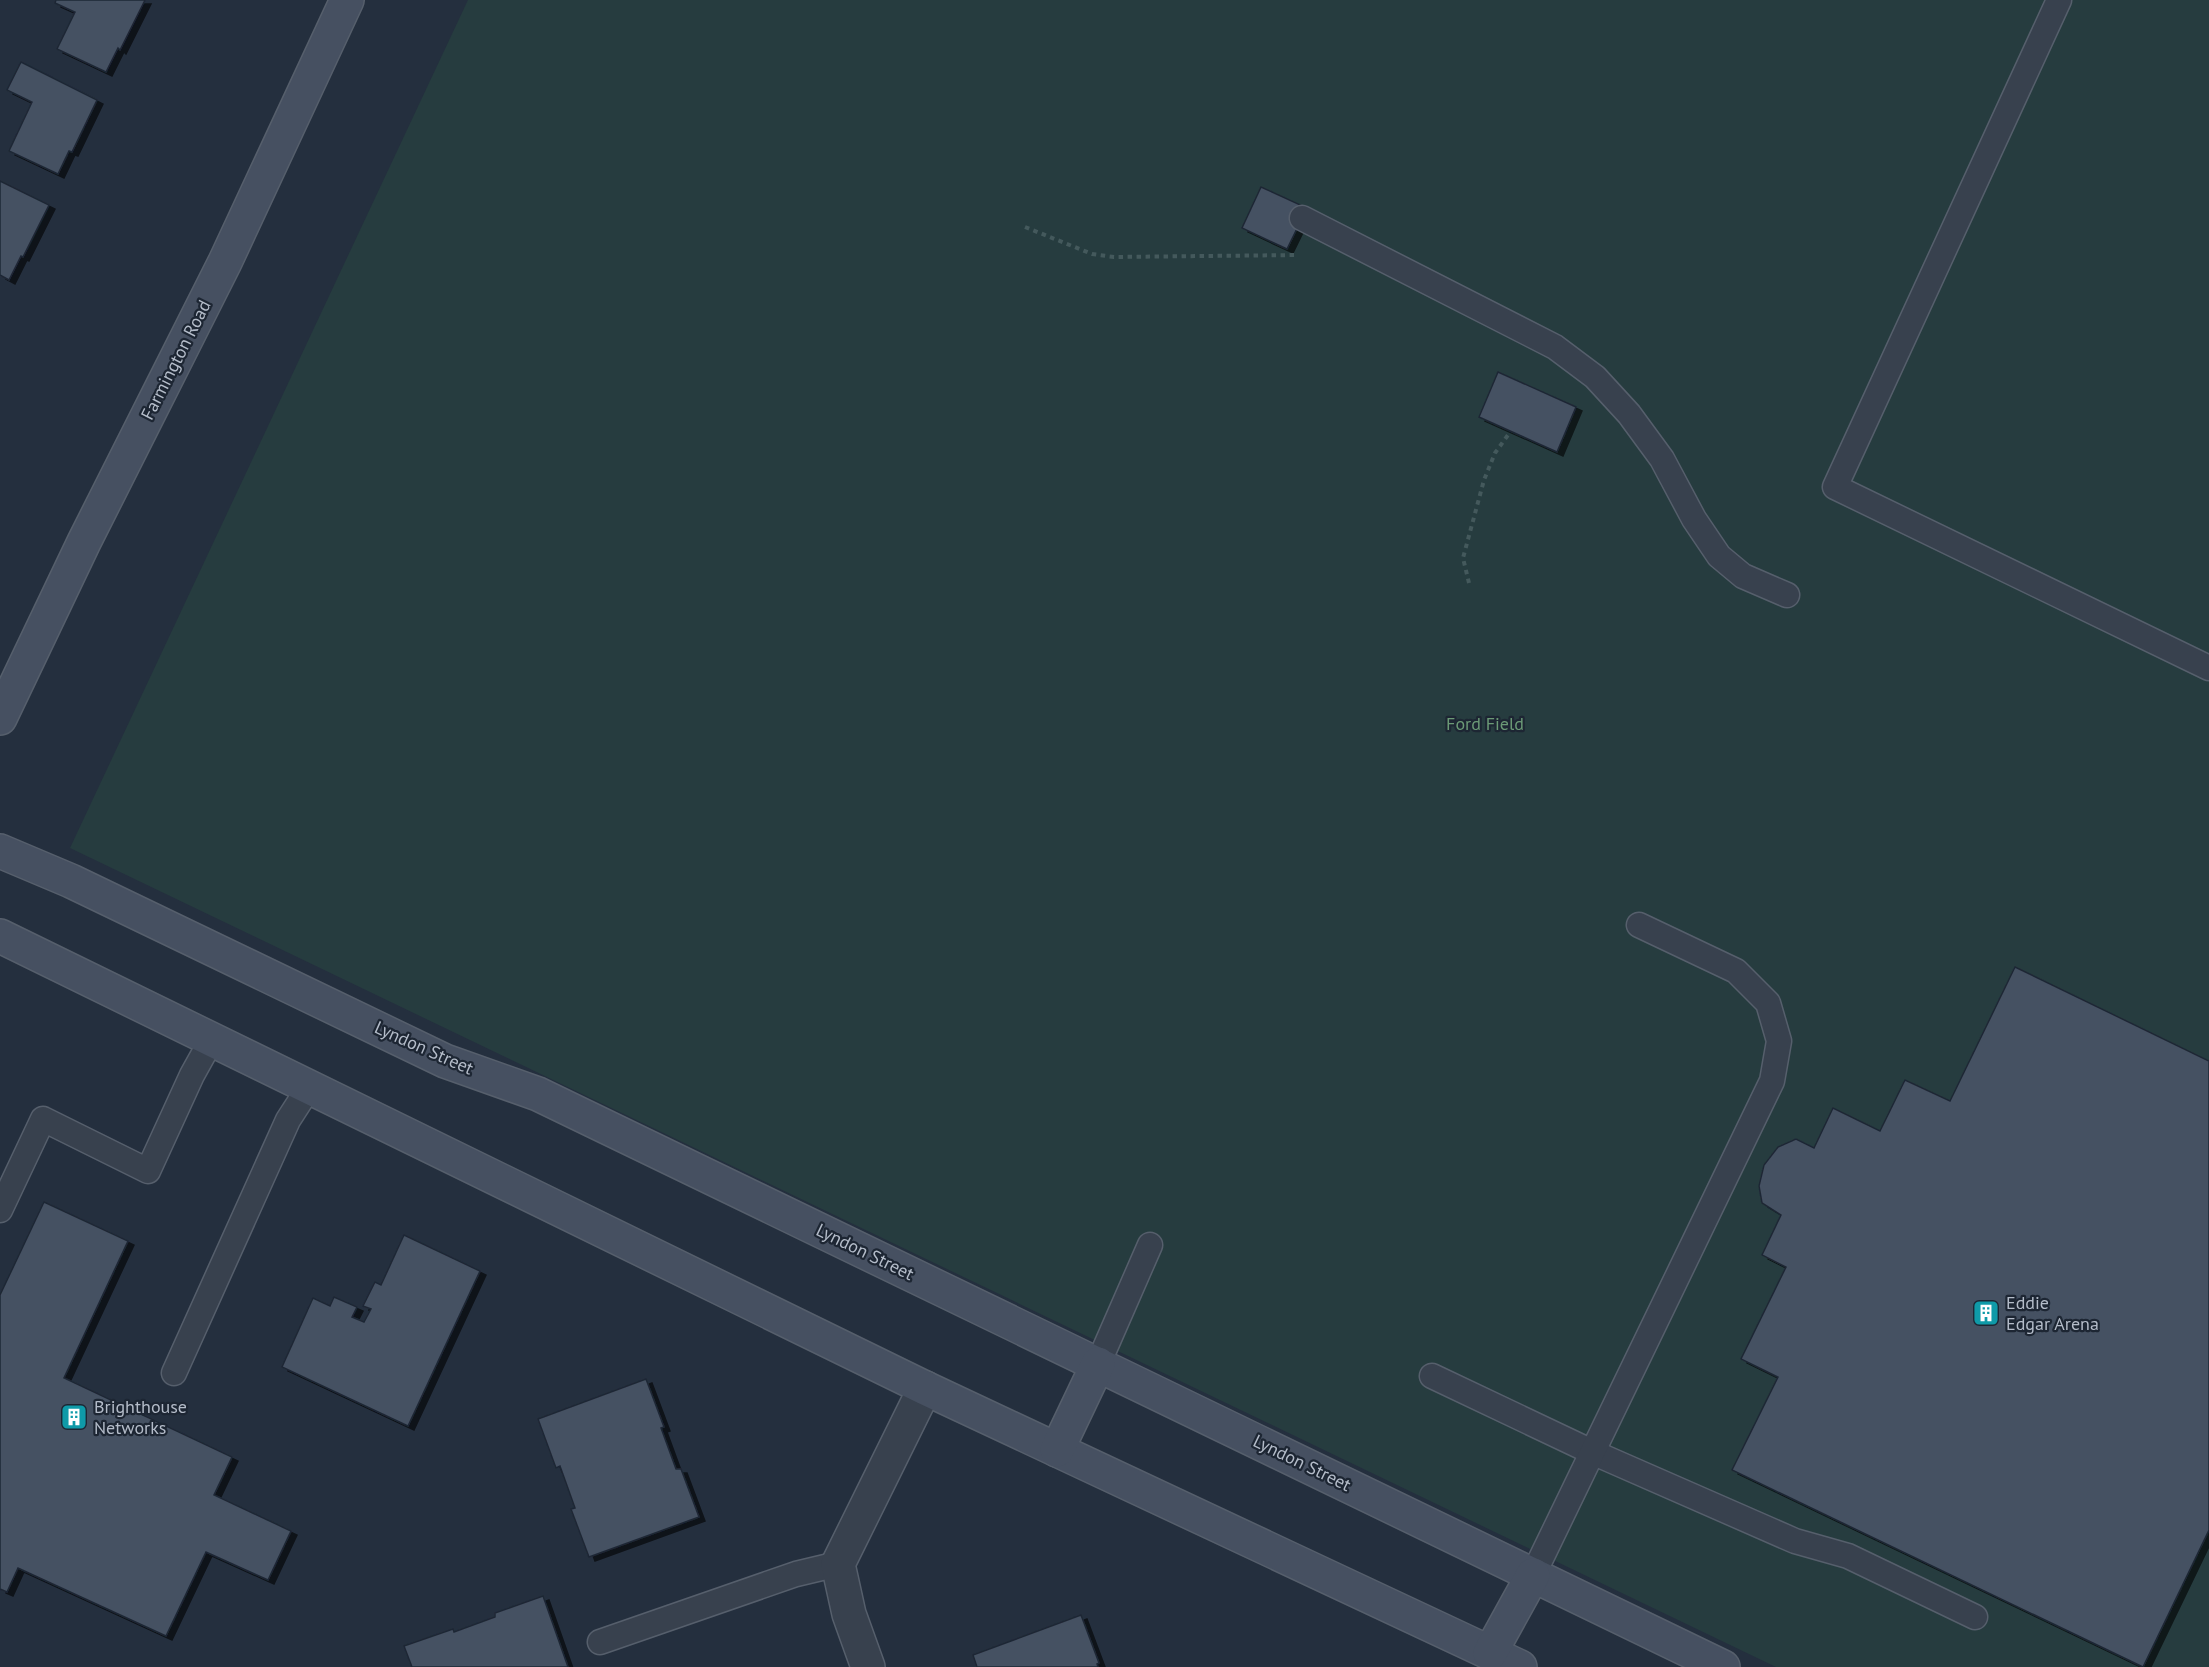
<svg xmlns="http://www.w3.org/2000/svg" width="2209" height="1667" viewBox="0 0 2209 1667" font-family="'PT Sans',sans-serif">
	<style>
		.green { fill: #263c3f }
		.building { fill: #455162; stroke: #1f2835; stroke-width: 1.5; filter: url(#shadow) }
		.lines { fill: none; stroke-linecap: round; stroke-linejoin: round }
		.lane-casing { stroke: #565f6c; stroke-width: 27 }
		.street-casing { stroke: #565f6c; stroke-width: 36 }
		.secondary-casing { stroke: #565f6c; stroke-width: 36 }
		.path { stroke: #44595c; stroke-width: 4; stroke-dasharray: 4.5 4.5; stroke-linecap: butt }
		.lane { stroke: #38414e; stroke-width: 24 }
		.street { stroke: #38414e; stroke-width: 33 }
		.secondary { stroke: #465061; stroke-width: 33 }
		.labels { text-anchor: middle; stroke-width: 4.5; stroke-linejoin: round; paint-order: stroke }
		.street-label { font-size: 18px; fill: #b4bcc9; stroke: #1d2633 }
		.park-label { font-size: 18px; fill: #6b9a76; stroke: #1d2633 }
		.poi-label { font-size: 18px; fill: #b4bcc9; stroke: #1d2633; text-anchor: start }
	</style>
	<defs>
		<filter id="shadow"><feDropShadow dx="6" dy="4" stdDeviation="0" flood-color="#0009"/></filter>
	</defs>
	<rect width="100%" height="100%" fill="#242f3e"/>
	<path class="green" d="M 468,0 L 2209,0 L 2209,1667 L 1776,1667 L 70,848 Z"/>
	<g class="building">
		<path d="M 56,0 L 145,0 L 120,50 L 118,48 L 106,72 L 57,49 L 75,12 L 55,3 Z"/>
		<path d="M 21,62 L 97,100 L 72,152 L 69,151 L 58,174 L 9,151 L 32,102 L 7,90 Z"/>
		<path d="M 0,181 L 49,205 L 23,257 L 21,256 L 9,280 L 0,275 Z"/>
		<path d="M 1261,187 L 1307,208 L 1287,249 L 1242,228 Z"/>
		<path d="M 1498,372 L 1576,407 L 1557,452 L 1479,417 Z"/>
		<path d="M 2015,967 L 2209,1061 L 2209,1530 L 2143,1667 L 1732,1470 L 1778,1377 L 1741,1359 L 1786,1267 L 1762,1255 L 1781,1215 L 1762,1203 L 1759,1186 L 1764,1165 L 1778,1147 L 1796,1139 L 1814,1148 L 1833,1108 L 1880,1131 L 1905,1080 L 1950,1101 Z"/>
		<path d="M 44,1202 L 128,1241 L 64,1378 L 232,1457 L 214,1495 L 291,1531 L 268,1580 L 206,1552 L 166,1636 L 18,1568 L 7,1592 L 0,1589 L 0,1295 Z"/>
		<path d="M 404,1235 L 480,1271 L 408,1426 L 282,1367 L 313,1298 L 330,1306 L 334,1297 L 357,1307 L 352,1317 L 364,1322 L 371,1309 L 363,1306 L 375,1282 L 381,1285 Z"/>
		<path d="M 646,1379 L 664,1427 L 661,1428 L 676,1469 L 681,1469 L 699,1517 L 589,1557 L 571,1509 L 575,1508 L 560,1466 L 556,1468 L 538,1419 Z"/>
		<path d="M 543,1596 L 568,1667 L 412,1667 L 404,1646 L 453,1629 L 454,1632 L 495,1617 L 495,1613 Z"/>
		<path d="M 1081,1615 L 1099,1663 L 1097,1664 L 1098,1667 L 977,1667 L 973,1655 Z"/>
	</g>
	<g class="lines">
		<defs>
			<g id="lane">
				<path d="M 2059,0 L 1835,487 L 2209,668"/>
				<path d="M 1302,218 L 1555,347 L 1595,377 L 1629,414 L 1662,459 L 1694,519 L 1719,556 L 1743,576 L 1787,595"/>
				<path d="M 0,1210 L 43,1119 L 148,1171 L 192,1075 L 212,1039"/>
				<path d="M 1098,1364 L 1150,1245"/>
				<path d="M 174,1373 L 288,1120 L 310,1086"/>
				<path d="M 1432,1376 L 1592,1452 L 1795,1541 L 1848,1556 L 1975,1617"/>
				<path d="M 1533,1575 L 1772,1081 L 1779,1041 L 1768,1003 L 1736,971 L 1639,925"/>
				<path d="M 600,1642 L 796,1574 L 838,1564"/>
			</g>
			<path id="street" d="M 868,1667 L 849,1614 L 838,1564 L 925,1388"/>
			<g id="secondary">
				<path d="M 0,718 L 84,542 L 225,262 L 347,0"/>
				<path d="M 0,851 L 71,881 L 445,1061 L 538,1094 L 1723,1667"/>
				<path d="M 0,936 L 925,1388 L 1520,1667"/>
				<path d="M 1057,1450 L 1098,1364"/>
				<path d="M 1490,1653 L 1533,1575"/>
			</g>
		</defs>
		<use href="#lane" class="lane-casing"/>
		<use href="#street" class="street-casing"/>
		<use href="#secondary" class="secondary-casing"/>
		<g class="path">
			<path d="M 1025,227 L 1092,254 L 1114,257 L 1298,255"/>
			<path d="M 1469,583 L 1463,558 L 1484,480 L 1495,453 L 1508,435"/>
		</g>
		<use href="#lane" class="lane"/>
		<use href="#street" class="street"/>
		<use href="#secondary" class="secondary"/>
	</g>
	<defs>
		<symbol id="building-square" viewBox="-11 -11 22 22"><rect x="-9" y="-9" width="18" height="18" rx="4" fill="#0f9aa8" stroke="#1d2633"/><path d="M-4-6H4V6H1V3H-1V6H-4ZM-2.5-4.3h1.7v1.8h-1.7ZM.8-4.3h1.7v1.8H.8ZM-2.5-1h1.7V.8h-1.7ZM.8-1h1.7V.8H.8Z" fill="#fff"/></symbol>
	</defs>
	<g fill-rule="evenodd">
		<use href="#building-square" x="1971" y="1298" width="30" height="30"/>
		<use href="#building-square" x="59" y="1402" width="30" height="30"/>
	</g>
	<g class="labels">
		<g class="street-label">
			<text transform="translate(176 360) rotate(-63)" y="6">Farmington Road</text>
			<text transform="translate(424 1048) rotate(24)" y="6">Lyndon Street</text>
			<text transform="translate(865 1252) rotate(26)" y="6">Lyndon Street</text>
			<text transform="translate(1302 1463) rotate(26)" y="6">Lyndon Street</text>
		</g>
		<g class="park-label">
			<text x="1485" y="730">Ford Field</text>
		</g>
		<g class="poi-label">
			<text x="2006" y="1309">Eddie<tspan x="2006" dy="21">Edgar Arena</tspan></text>
			<text x="94" y="1413">Brighthouse<tspan x="94" dy="21">Networks</tspan></text>
		</g>
	</g>
</svg>
